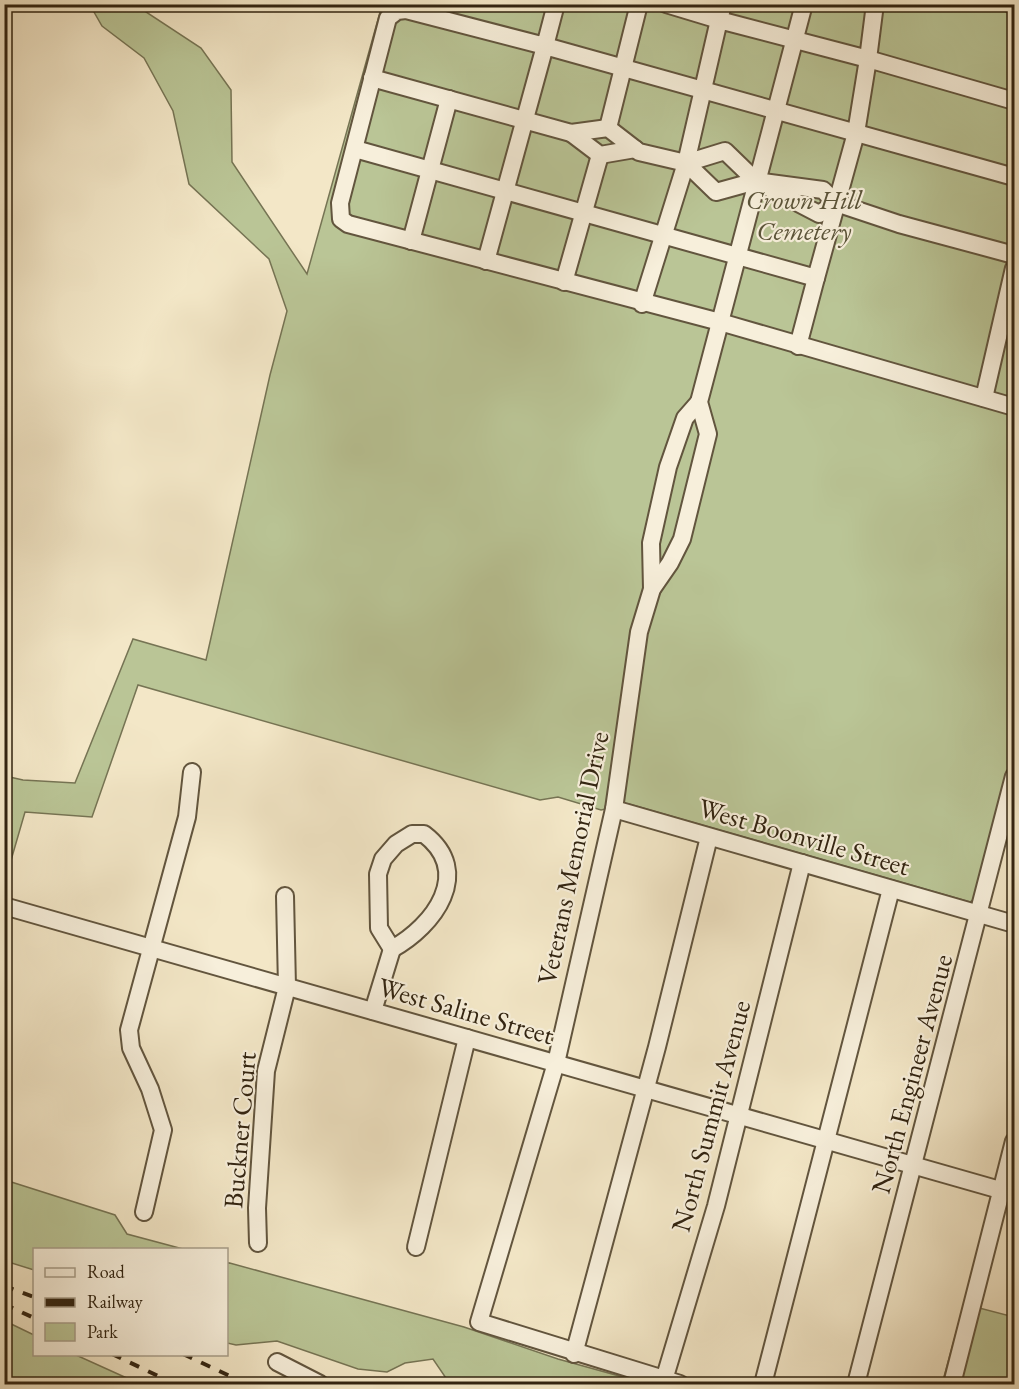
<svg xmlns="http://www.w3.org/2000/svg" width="1019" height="1389" viewBox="0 0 1019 1389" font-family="'EB Garamond',serif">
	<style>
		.green { fill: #bac596; stroke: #767454; stroke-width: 1.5 }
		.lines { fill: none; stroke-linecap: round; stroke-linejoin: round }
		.minor-casing { stroke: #62553e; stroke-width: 20 }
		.minor { stroke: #f7efdb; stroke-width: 16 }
		.rail { stroke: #322411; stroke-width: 4; stroke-dasharray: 10 10; stroke-linecap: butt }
		.labels { text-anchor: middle; stroke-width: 4.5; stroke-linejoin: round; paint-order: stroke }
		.park-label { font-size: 27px; font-style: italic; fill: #5b5439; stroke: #f7efdb }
		.street-label { font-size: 27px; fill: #322411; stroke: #f7efdb }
	</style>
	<rect width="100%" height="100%" fill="#f3e7c7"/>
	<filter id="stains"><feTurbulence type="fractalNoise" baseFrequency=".00333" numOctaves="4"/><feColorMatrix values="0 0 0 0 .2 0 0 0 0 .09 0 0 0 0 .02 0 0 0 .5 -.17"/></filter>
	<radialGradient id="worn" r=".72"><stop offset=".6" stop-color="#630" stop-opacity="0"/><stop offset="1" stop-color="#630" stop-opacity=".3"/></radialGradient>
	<g class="green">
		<path d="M 90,5 L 143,5 L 146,12 L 201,48 L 231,90 L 232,162 L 307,274 L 382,5 L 1014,5 L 1014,756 L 978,896 L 970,902 L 629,804 L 601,810 L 558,797 L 540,800 L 138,685 L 92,817 L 25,812 L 5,881 L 5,776 L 23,780 L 75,783 L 133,639 L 206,660 L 270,375 L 287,311 L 269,259 L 189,184 L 173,111 L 144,58 L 102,26 Z"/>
		<path d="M 5,1180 L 115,1215 L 127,1234 L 183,1249 L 34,1250 L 34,1270 L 5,1261 Z"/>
		<path d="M 226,1262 L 464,1327 L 558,1359 L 648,1384 L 450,1384 L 433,1359 L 405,1363 L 387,1372 L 358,1369 L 277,1341 L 236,1345 L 227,1343 Z"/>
		<path d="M 964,1304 L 1014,1317 L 1014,1384 L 942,1384 Z"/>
		<path d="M 5,1321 L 34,1335 L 34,1354 L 76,1355 L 140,1384 L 5,1384 Z"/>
	</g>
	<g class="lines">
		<defs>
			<g id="minor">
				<path d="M 556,4 L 545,46 L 406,10 L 397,11 L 388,18 L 340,203 L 341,219 L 348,224 L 720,322 L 1014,407"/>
				<path d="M 666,4 L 719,20 L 723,4"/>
				<path d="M 1011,4 L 1014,6"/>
				<path d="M 372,78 L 571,133 L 608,128 L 639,152 L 686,163 L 725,151 L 756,181 L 823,190 L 836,203 L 899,224 L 1014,255"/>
				<path d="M 608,128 L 639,4"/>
				<path d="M 571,133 L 600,155 L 635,149"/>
				<path d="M 355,149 L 816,278 L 856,133 L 868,59 L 1014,101"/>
				<path d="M 686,163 L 716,192 L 756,181 L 819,214 L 836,203"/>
				<path d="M 411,241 L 449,99"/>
				<path d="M 486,261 L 545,46 L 1014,177"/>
				<path d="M 564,282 L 600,155"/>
				<path d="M 642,304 L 686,163 L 719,20 L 868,59 L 875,4"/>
				<path d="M 798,346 L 816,278"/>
				<path d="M 984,398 L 1014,268"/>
				<path d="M 652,589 L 651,543 L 668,467 L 685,418 L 699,402"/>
				<path d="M 614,809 L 1014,924"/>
				<path d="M 412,834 L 424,834 C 474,872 434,926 392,949 L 379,928 L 378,874 L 383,859 L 396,844 Z"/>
				<path d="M 4,906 L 1014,1194"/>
				<path d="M 373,1011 L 392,949"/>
				<path d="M 144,1212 L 163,1130 L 150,1089 L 131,1048 L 129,1030 L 187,817 L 192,772"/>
				<path d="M 258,1243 L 257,1208 L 266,1071 L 287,987 L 285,896"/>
				<path d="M 416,1247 L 467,1038"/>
				<path d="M 574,1354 L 657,1047 L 709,837"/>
				<path d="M 277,1362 L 320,1384"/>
				<path d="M 664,1380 L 716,1206 L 802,863"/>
				<path d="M 680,1384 L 479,1322 L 556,1063 L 614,809 L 639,632 L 652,589 L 670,563 L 682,539 L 708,434 L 699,402 L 804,4"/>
				<path d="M 763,1384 L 891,889"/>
				<path d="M 856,1384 L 1014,776"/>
				<path d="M 952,1384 L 1014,1141"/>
			</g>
		</defs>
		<use href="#minor" class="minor-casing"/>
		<use href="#minor" class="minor"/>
		<g class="rail">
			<path d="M 4,1286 L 34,1297"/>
			<path d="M 4,1304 L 34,1318"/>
			<path d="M 112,1354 L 175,1384"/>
			<path d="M 183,1354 L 247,1384"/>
		</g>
	</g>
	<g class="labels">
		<g class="park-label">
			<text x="804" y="209">Crown Hill<tspan x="804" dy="31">Cemetery</tspan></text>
		</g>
		<g class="street-label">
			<text transform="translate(804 837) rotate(16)" y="9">West Boonville Street</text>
			<text transform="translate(573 858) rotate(-78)" y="9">Veterans Memorial Drive</text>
			<text transform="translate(466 1011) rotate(16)" y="9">West Saline Street</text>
			<text transform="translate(912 1074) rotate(-75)" y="9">North Engineer Avenue</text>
			<text transform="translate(711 1116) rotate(-75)" y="9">North Summit Avenue</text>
			<text transform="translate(240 1130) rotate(-85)" y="9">Buckner Court</text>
		</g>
	</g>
	<rect width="1019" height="1389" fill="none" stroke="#f3e7c7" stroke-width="24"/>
	<rect x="6" y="6" width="1007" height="1377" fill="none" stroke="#322411" stroke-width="3"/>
	<rect x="12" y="12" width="995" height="1365" fill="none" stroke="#322411" stroke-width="1.5"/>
	<rect x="33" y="1248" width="195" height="108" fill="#f7efdb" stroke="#a89e8a" stroke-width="1.5"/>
	<rect x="45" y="1268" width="30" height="9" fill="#f7efdb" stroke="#a89e8a" stroke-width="1.5"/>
	<text x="87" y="1278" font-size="18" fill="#322411">Road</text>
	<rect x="45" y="1298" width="30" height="9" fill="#322411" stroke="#a89e8a" stroke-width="1.5"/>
	<text x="87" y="1308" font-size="18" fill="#322411">Railway</text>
	<rect x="45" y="1323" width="30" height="18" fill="#bac596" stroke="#a89e8a" stroke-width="1.5"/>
	<text x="87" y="1338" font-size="18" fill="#322411">Park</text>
	<rect width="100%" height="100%" filter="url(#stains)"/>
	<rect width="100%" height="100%" fill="url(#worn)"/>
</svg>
